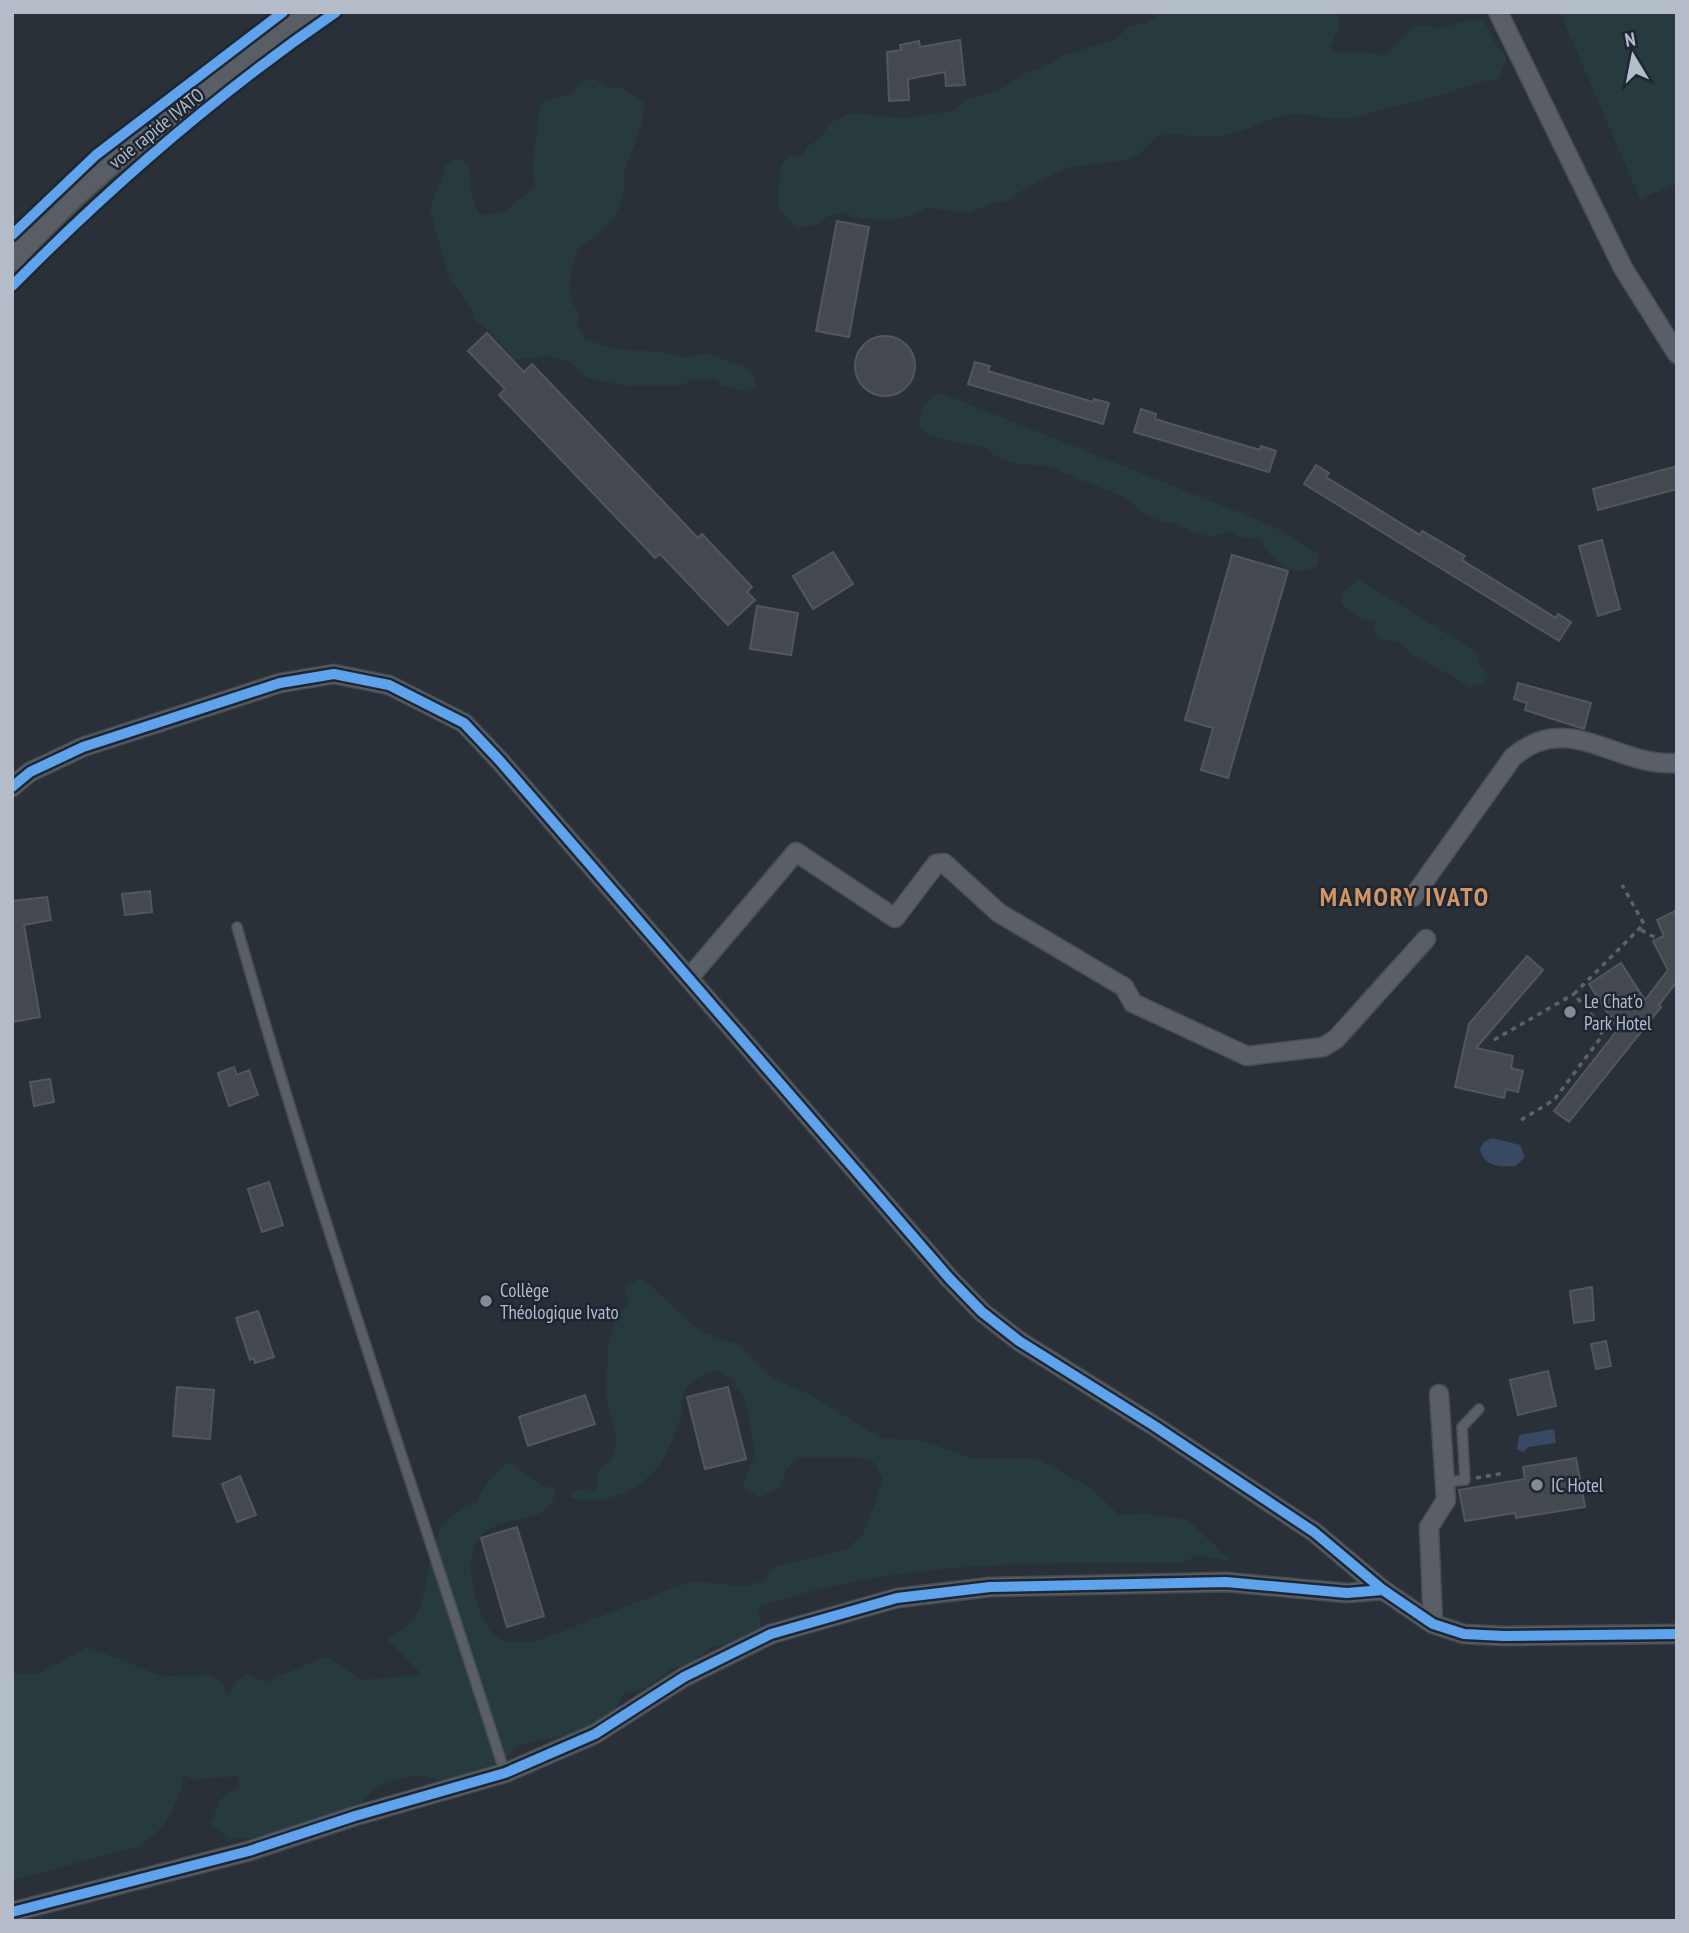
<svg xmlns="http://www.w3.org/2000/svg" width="1689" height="1933" viewBox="0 0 1689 1933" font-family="'PT Sans Narrow',sans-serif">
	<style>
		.green { fill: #273a3e }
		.water { fill: #384963 }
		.building { fill: #444950; stroke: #52575f; stroke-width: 2 }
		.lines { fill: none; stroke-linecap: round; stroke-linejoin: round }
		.lane-casing { stroke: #484c53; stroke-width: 12 }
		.street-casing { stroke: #484c53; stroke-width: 21 }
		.secondary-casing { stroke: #484c53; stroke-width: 28 }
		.path { stroke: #5d636a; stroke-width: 3.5; stroke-dasharray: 5 5; stroke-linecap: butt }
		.lane { stroke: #5a5e66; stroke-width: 9 }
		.street { stroke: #5a5e66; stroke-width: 18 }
		.secondary { stroke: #595d64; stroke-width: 24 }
		.cycleway-casing { stroke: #1d2633; stroke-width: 15 }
		.cycleway { stroke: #60a3ed; stroke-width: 10 }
		.poi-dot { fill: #848b96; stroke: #1d2633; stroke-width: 2.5 }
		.labels { text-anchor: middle; stroke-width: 5; stroke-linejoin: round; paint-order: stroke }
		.street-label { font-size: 19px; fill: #b4bcc9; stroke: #1d2633 }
		.poi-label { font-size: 19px; fill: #b4bcc9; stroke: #1d2633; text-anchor: start }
		.district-label { font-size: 26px; font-weight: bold; letter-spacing: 2px; fill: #d59563; stroke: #1d2633 }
	</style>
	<rect width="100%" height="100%" fill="#2a3038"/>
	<g class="green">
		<path d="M 1161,12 L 1338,12 L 1339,28 L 1330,48 C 1345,58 1366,48 1383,56 L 1416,25 C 1425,25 1436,29 1445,27 C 1460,23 1467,17 1484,21 L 1497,47 L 1505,52 L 1506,61 L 1498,79 C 1472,81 1451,93 1427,99 C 1403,105 1383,109 1361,116 C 1339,123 1320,115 1298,114 C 1271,114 1251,130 1227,135 C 1205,140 1180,132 1157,136 L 1139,154 L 1122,161 L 1069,167 L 1029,186 L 1007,201 L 993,203 L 969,213 L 925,208 C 906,222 879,221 856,217 C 851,216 845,212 840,213 C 821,214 824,229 795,227 L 778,207 L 780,167 L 788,156 L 804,157 L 806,148 L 820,138 L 830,123 L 850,113 L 903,118 L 953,111 L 969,98 L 1000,90 L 1029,71 L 1040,69 L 1067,54 L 1117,39 L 1128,26 L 1147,23 Z"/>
		<path d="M 1560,12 L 1677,12 L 1677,183 L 1640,199 Z"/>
		<path d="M 594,79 L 608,87 L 622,88 L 644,102 C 643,126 634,147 625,169 C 622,177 625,182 624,190 C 621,216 600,236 579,246 C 573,261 566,286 572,301 C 573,305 578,310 580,315 L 577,325 L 586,341 C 598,342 608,348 620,349 C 644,351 665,351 687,358 C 714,347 718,362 743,365 L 756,380 L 755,388 L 747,392 L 722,386 L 716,379 L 694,380 L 680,385 L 626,386 L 587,378 L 570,362 L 547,356 L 515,360 L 488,330 L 474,320 L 473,310 L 449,278 L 430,210 L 446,165 L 456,158 L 467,163 C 474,184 468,195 480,215 L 503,212 L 535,188 L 533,164 L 540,103 L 574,93 L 582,82 Z"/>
		<path d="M 941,393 L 1273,526 L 1319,555 L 1317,566 C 1289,581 1272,559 1259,538 L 1244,538 L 1230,531 L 1212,537 L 1192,532 L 1176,523 L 1161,522 L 1144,514 L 1126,498 L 1048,466 L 1016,464 L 995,456 L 985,446 C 976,447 935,439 928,434 C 924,432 923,428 920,425 C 920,408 926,400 941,393 Z"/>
		<path d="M 1358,579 L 1478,653 L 1478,663 L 1489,676 L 1485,682 L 1471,687 L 1410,653 L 1401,642 L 1381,639 L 1373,631 L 1376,622 L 1363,619 L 1341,604 L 1342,593 Z"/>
		<path d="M 642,1278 L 700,1331 L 737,1344 L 770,1377 L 810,1395 L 881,1438 L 925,1441 L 972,1459 L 1038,1459 L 1091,1488 L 1119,1515 L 1145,1514 L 1187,1519 L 1231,1561 L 1197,1555 L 1183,1563 C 1041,1562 895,1560 759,1607 L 761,1627 L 738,1643 L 711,1647 L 694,1662 L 670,1670 L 647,1687 L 623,1694 L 615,1711 L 602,1723 L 573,1734 L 518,1745 L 489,1774 L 445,1781 L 416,1775 L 378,1786 L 354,1810 L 283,1836 L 230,1839 L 210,1824 L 221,1799 L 238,1788 L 239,1776 L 193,1780 L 185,1774 C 177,1804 167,1830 139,1846 L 12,1881 L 12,1674 L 38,1674 L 88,1647 L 162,1676 L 211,1675 L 224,1683 L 226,1698 L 237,1681 L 247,1674 L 265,1682 L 327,1656 L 361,1680 L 422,1675 L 387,1639 C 395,1633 412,1624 417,1614 C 436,1574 420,1520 475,1504 L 488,1481 L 509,1462 L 543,1486 L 555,1488 C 554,1530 501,1508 478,1540 C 462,1560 477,1626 499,1638 C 510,1644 526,1642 537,1641 L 678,1586 L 695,1581 L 746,1587 L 764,1580 L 776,1566 L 846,1549 L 863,1535 L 883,1481 L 874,1462 L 855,1457 L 800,1457 L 787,1469 L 779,1489 L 759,1497 L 742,1488 L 755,1453 L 745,1399 L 734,1381 L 718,1370 C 707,1374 693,1377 686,1388 C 680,1399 683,1414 678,1425 C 675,1434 667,1453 663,1460 C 645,1488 601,1510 569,1497 L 575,1490 L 586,1488 L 596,1492 L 598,1471 L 611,1461 L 617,1440 L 606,1398 L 608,1346 L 615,1320 L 628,1303 L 625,1286 Z"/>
	</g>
	<g class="water">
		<path d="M 1492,1138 L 1520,1145 L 1525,1157 L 1516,1166 C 1500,1167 1484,1167 1480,1149 L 1484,1142 Z"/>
		<path d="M 1554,1429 L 1556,1443 L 1528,1447 L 1523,1452 L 1517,1449 L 1519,1435 Z"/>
	</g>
	<g class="building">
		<path d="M 960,40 L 965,85 L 946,86 L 945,72 L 908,79 L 909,100 L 889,101 L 887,52 L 901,50 L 900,45 L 919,41 L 920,47 Z"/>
		<path d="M 837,221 L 869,227 L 849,337 L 816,331 Z"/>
		<path d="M 487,333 L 524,372 L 532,364 L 698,538 L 702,534 L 752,587 L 747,592 L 755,600 L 728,625 L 660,554 L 655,558 L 499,395 L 505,389 L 468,351 Z"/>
		<circle cx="885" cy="366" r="30"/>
		<path d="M 975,362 L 990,366 L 988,371 L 1093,402 L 1094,399 L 1109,403 L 1103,424 L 968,384 Z"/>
		<path d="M 1141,409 L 1156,414 L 1155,419 L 1260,450 L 1261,446 L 1276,451 L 1269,472 L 1134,432 Z"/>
		<path d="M 1316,465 L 1329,473 L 1326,477 L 1420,535 L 1422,531 L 1465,556 L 1462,560 L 1556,618 L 1558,614 L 1571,622 L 1559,641 L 1304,484 Z"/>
		<path d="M 1677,466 L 1677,489 L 1598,510 L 1593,489 Z"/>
		<path d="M 1602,540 L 1620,609 L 1598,616 L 1579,546 Z"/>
		<path d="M 833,552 L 853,584 L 813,609 L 793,576 Z"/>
		<path d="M 1232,555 L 1288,571 L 1228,778 L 1201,770 L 1213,728 L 1185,720 Z"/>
		<path d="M 757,606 L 798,613 L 791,655 L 750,649 Z"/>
		<path d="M 1518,683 L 1591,703 L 1584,729 L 1525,710 L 1527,703 L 1514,699 Z"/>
		<path d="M 150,891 L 152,912 L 125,915 L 122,894 Z"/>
		<path d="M 47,897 L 51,920 L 24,925 L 40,1017 L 12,1022 L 12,901 Z"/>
		<path d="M 1677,910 L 1677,987 L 1675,984 L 1659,1005 L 1661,1007 L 1569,1122 L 1554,1111 L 1618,1029 L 1589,984 L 1621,963 L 1645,1000 L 1668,970 L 1653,941 L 1664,936 L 1657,920 Z"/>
		<path d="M 1527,956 L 1543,970 L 1476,1048 L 1513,1056 L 1511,1068 L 1523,1071 L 1518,1092 L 1506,1089 L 1504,1098 L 1455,1087 L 1469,1024 Z"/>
		<path d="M 234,1067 L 237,1075 L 249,1070 L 258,1095 L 229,1106 L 218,1073 Z"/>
		<path d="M 50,1079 L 54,1102 L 34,1106 L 30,1082 Z"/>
		<path d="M 269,1182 L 283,1225 L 262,1232 L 248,1189 Z"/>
		<path d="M 1592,1287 L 1594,1320 L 1574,1323 L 1570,1291 Z"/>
		<path d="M 258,1311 L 274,1357 L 255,1363 L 254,1358 L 250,1360 L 236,1318 Z"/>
		<path d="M 1606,1341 L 1611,1366 L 1596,1369 L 1591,1344 Z"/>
		<path d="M 1548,1371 L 1556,1406 L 1518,1415 L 1510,1380 Z"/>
		<path d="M 177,1387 L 214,1390 L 210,1439 L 173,1436 Z"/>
		<path d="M 728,1387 L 746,1459 L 705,1469 L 687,1397 Z"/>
		<path d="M 585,1395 L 595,1424 L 528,1446 L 519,1417 Z"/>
		<path d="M 1576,1458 L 1585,1507 L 1516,1518 L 1515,1513 L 1465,1521 L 1459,1490 L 1525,1479 L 1523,1467 Z"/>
		<path d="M 240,1476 L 256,1515 L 237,1522 L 222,1484 Z"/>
		<path d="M 517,1527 L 544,1616 L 507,1627 L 481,1538 Z"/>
	</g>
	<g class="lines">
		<defs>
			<g id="lane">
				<path d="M 237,927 C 318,1212 415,1491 505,1773"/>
				<path d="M 1445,1482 L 1465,1480 L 1462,1427 L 1479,1409"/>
			</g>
			<g id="street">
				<path d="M 1498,12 L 1623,268 L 1677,354"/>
				<path d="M 12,787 L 30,772 L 83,747 L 280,683 L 334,674 L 389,685 L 464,723 L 500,761 L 949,1278 L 982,1312 L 1019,1341 L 1153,1425 L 1314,1532 L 1383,1590 L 1433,1624 L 1464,1634 L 1504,1636 L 1677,1634"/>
				<path d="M 1413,897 L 1513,757 C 1569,709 1617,768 1677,763"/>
				<path d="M 689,978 L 796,852 L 895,918 L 936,864 L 944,863 L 999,913 L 1124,987 L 1133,1003 L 1247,1056 L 1323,1047 L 1336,1039 L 1426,939"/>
				<path d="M 1433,1624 L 1429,1527 L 1446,1500 L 1439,1394"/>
				<path d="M 12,1912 L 249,1851 L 355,1816 L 505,1773 L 595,1734 L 684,1677 L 771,1634 L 897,1598 L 990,1587 L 1226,1582 L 1347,1593 L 1383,1590"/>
			</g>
			<path id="secondary" d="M 12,259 C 97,160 208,87 313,12"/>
		</defs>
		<use href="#lane" class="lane-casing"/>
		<use href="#street" class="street-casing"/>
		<use href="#secondary" class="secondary-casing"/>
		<g class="path">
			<path d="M 1641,930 L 1658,939"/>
			<path d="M 1494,1040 L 1574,994"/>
			<path d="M 1521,1120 L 1554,1100 L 1602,1036 L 1600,1025 L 1574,994 L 1644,924 L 1622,885"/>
			<path d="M 1476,1478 L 1505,1473"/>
		</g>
		<use href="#lane" class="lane"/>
		<use href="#street" class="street"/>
		<use href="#secondary" class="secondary"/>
		<defs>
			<g id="cycleway">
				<path d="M 12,235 L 96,155 L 283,12"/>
				<path d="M 12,286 C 112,185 219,92 336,12"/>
				<path d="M 12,787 L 30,772 L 83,747 L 280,683 L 334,674 L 389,685 L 464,723 L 500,761 L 949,1278 L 982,1312 L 1019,1341 L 1153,1425 L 1314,1532 L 1383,1590 L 1433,1624 L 1464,1634 L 1504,1636 L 1677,1634"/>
				<path d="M 12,1912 L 249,1851 L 355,1816 L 505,1773 L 595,1734 L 684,1677 L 771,1634 L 897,1598 L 990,1587 L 1226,1582 L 1347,1593 L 1383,1590"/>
			</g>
		</defs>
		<use href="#cycleway" class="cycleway-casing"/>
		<use href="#cycleway" class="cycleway"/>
	</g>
	<g class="poi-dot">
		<circle cx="1570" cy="1012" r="7"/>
		<circle cx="486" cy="1301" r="7"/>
		<circle cx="1537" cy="1485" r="7"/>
	</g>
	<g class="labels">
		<g class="street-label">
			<text transform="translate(156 128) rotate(-39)" y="7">voie rapide IVATO</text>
		</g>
		<g class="poi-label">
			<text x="1584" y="1008">Le Chat'o<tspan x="1584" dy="22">Park Hotel</tspan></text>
			<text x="500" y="1297">Collège<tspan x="500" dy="22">Théologique Ivato</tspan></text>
			<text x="1551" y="1492">IC Hotel</text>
		</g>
		<g class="district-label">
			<text x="1405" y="906">MAMORY IVATO</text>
		</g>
	</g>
	<rect width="1689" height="1933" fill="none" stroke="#b4bcc9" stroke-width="28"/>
	<g transform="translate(1633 56) rotate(350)" stroke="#1d2633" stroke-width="5" paint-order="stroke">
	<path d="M0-5L12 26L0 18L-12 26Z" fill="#b4bcc9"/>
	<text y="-10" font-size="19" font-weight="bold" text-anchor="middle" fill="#b4bcc9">N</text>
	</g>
</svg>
